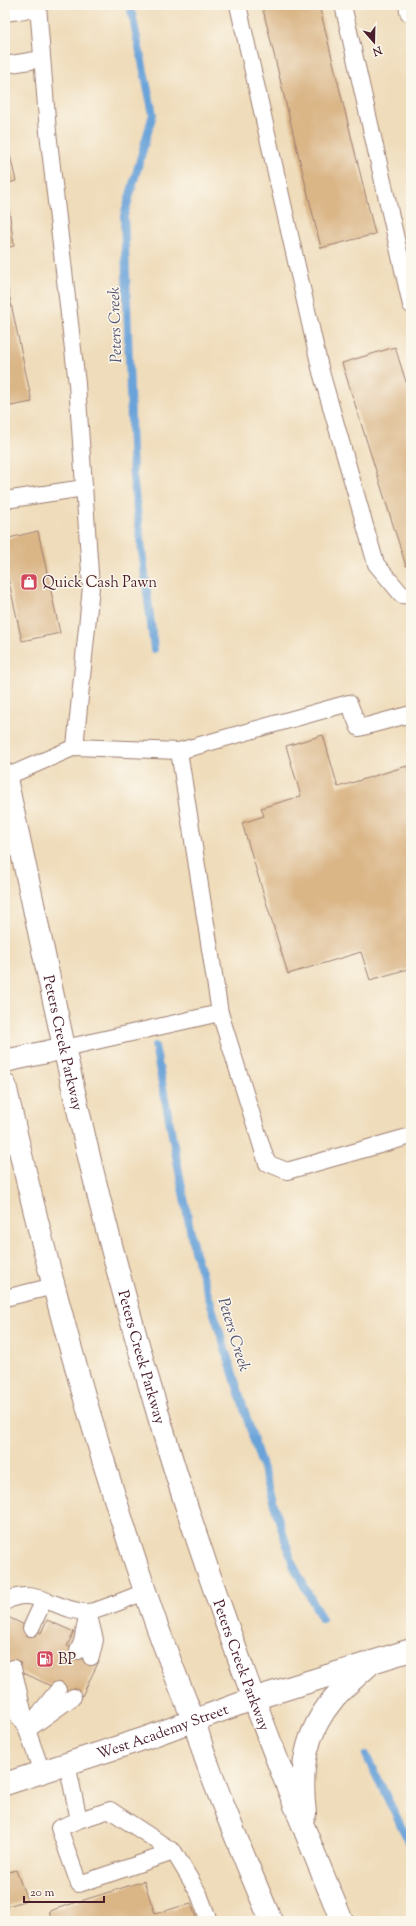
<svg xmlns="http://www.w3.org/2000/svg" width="416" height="1926" viewBox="0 0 416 1926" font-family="'Sorts Mill Goudy',serif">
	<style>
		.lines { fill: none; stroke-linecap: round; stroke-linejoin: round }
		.stream { stroke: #69a3d9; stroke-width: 8 }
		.building { fill: #dab586 }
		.lane-casing { stroke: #9c7e72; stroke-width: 18 }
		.street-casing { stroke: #9c7e72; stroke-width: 24 }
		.secondary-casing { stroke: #9c7e72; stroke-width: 24 }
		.primary-casing { stroke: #9c7e72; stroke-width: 24 }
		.lane { stroke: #fff; stroke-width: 16 }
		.street { stroke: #fff; stroke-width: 22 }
		.secondary { stroke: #fff; stroke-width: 22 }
		.primary { stroke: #fff; stroke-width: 22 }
		.labels { text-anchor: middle; stroke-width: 3; stroke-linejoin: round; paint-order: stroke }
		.poi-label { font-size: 15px; fill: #4a1f2b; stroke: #fbf7ec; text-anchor: start }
		.street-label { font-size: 15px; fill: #4a1f2b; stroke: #fbf7ec }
		.water-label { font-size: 16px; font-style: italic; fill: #565471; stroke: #fbf7ec }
	</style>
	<rect width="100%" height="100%" fill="#fbf7ec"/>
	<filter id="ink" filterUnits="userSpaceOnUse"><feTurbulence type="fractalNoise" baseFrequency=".025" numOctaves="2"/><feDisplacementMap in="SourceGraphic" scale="8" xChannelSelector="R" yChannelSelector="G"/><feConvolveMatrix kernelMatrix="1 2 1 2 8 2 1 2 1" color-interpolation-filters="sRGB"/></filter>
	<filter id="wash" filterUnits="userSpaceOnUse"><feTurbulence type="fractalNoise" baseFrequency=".012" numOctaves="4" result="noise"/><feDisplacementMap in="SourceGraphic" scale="16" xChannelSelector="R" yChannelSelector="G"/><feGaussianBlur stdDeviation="0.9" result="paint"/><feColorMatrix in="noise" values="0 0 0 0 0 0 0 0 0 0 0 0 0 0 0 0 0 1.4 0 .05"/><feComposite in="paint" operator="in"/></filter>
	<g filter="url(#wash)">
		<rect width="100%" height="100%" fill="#efdcba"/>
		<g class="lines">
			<g class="stream">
				<path d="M 130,5 L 153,114 L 124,216 L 133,477 L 154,649"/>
				<path d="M 155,1046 L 194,1250 L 293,1565 L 322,1619"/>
				<path d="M 366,1755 L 411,1846"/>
			</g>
		</g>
		<g id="blocks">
			<g class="building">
				<path d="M 262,5 L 319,5 L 375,234 L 321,248 Z"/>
				<path d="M 5,134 L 16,181 L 5,184 Z"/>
				<path d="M 5,210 L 9,210 L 14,246 L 5,248 Z"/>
				<path d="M 6,280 L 32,402 L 6,407 L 5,281 Z"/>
				<path d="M 395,347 L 411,398 L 411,565 L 406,566 L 342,363 Z"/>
				<path d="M 38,531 L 60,633 L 22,641 L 5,564 L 5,539 Z"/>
				<path d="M 323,735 L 338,787 L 407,766 L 411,779 L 411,968 L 370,980 L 361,952 L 288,974 L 242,823 L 264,816 L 261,808 L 301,796 L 286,746 Z"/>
				<path d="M 8,1617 L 41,1633 L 47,1620 L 74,1632 L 67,1646 L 99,1661 L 80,1700 L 5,1664 L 5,1623 Z"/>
				<path d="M 16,1870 L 27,1900 L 5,1907 L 5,1873 Z"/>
				<path d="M 144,1881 L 155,1914 L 191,1903 L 197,1921 L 52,1921 L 49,1911 Z"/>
			</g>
		</g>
	</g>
	<g filter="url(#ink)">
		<use href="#blocks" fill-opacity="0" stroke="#9c7e72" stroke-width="1"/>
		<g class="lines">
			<defs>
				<g id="lane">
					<path d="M 238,5 L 321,372 L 376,564 L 402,595 L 411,596"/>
					<path d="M 343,5 L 411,305"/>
					<path d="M 5,13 L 38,8"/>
					<path d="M 5,65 L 42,59"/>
					<path d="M 5,500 L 84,488"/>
					<path d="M 75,747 L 179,751 L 349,703 L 359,728 L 411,714"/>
					<path d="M 179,751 L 220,1013 L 267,1163 L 287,1171 L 411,1136"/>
					<path d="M 6,777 L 75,747 L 91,587 L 77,384 L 48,132 L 38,5"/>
					<path d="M 65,1048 L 220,1013"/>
					<path d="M 5,1298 L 54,1286"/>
					<path d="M 5,1602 C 32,1584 59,1612 87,1612 C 98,1612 133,1596 145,1592"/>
					<path d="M 88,1612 L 95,1640 L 91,1657"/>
					<path d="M 31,1628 L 44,1600"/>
					<path d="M 78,1651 L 82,1642 L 87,1616"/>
					<path d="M 13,1668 L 25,1719"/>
					<path d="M 5,1695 L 27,1730 L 42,1772"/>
					<path d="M 38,1715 L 58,1690"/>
					<path d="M 27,1730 L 73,1697"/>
					<path d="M 67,1764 L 79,1820 L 59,1828 L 79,1884 L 174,1852 L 110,1810 L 79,1820"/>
					<path d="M 174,1852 L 199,1894 L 209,1921"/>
				</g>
				<path id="street" d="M 410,5 L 411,11"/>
				<g id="secondary">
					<path id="s1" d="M 5,1784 L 140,1740 L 253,1699 L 411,1650"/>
				</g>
				<g id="primary">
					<path id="s2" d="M 5,774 C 31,892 55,1010 82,1127 C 105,1227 132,1326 161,1424 C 211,1593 274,1758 342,1921"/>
					<path d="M 5,1061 L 65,1048"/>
					<path d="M 5,1085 C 43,1256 89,1425 145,1591 C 159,1635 176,1677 193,1719 C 199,1734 202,1750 208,1765 C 227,1818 249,1869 271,1921"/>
					<path d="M 305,1814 C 300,1769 304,1734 334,1698 C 345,1685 360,1674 372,1662"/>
				</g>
			</defs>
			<use href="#lane" class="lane-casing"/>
			<use href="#street" class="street-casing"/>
			<use href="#secondary" class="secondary-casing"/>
			<use href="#primary" class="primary-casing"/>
			<use href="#lane" class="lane"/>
			<use href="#street" class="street"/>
			<use href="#secondary" class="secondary"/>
			<use href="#primary" class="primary"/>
		</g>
	</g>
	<defs>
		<symbol id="shop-square" viewBox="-11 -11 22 22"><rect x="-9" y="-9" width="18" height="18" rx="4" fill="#d1495b" stroke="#fbf7ec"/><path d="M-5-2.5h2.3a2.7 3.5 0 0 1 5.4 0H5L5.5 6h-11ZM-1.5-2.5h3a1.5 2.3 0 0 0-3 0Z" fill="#fff"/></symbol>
		<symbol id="fuel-square" viewBox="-11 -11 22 22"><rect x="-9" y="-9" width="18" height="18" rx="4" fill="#d1495b" stroke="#fbf7ec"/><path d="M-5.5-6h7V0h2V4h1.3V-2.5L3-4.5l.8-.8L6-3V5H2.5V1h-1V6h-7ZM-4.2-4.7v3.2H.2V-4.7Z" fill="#fff"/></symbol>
	</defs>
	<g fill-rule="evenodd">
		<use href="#shop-square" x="19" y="572" width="20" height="20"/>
		<use href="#fuel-square" x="35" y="1649" width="20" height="20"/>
	</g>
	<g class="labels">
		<g class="poi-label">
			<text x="42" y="587">Quick Cash Pawn</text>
			<text x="58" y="1664">BP</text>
		</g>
		<g class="street-label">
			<text dy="5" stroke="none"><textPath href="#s2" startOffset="275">Peters Creek Parkway</textPath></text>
			<text dy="5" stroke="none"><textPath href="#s2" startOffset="599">Peters Creek Parkway</textPath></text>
			<text dy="5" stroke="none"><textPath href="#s2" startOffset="923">Peters Creek Parkway</textPath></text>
			<text dy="5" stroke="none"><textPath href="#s1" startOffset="166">West Academy Street</textPath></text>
		</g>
		<g class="water-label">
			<text transform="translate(114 325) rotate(-92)" y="6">Peters Creek</text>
			<text transform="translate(235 1334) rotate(73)" y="6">Peters Creek</text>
		</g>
	</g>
	<rect width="416" height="1926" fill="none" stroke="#fbf7ec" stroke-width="20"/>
	<g transform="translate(374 42) rotate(160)" stroke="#fbf7ec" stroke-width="3" paint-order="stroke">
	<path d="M0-3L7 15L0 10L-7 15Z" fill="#4a1f2b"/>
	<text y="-6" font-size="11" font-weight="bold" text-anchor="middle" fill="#4a1f2b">N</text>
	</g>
	<path d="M24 1896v6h80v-6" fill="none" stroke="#4a1f2b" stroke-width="2"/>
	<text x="30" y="1896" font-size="12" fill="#4a1f2b" stroke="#fbf7ec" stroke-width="3" paint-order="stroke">20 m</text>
</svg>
